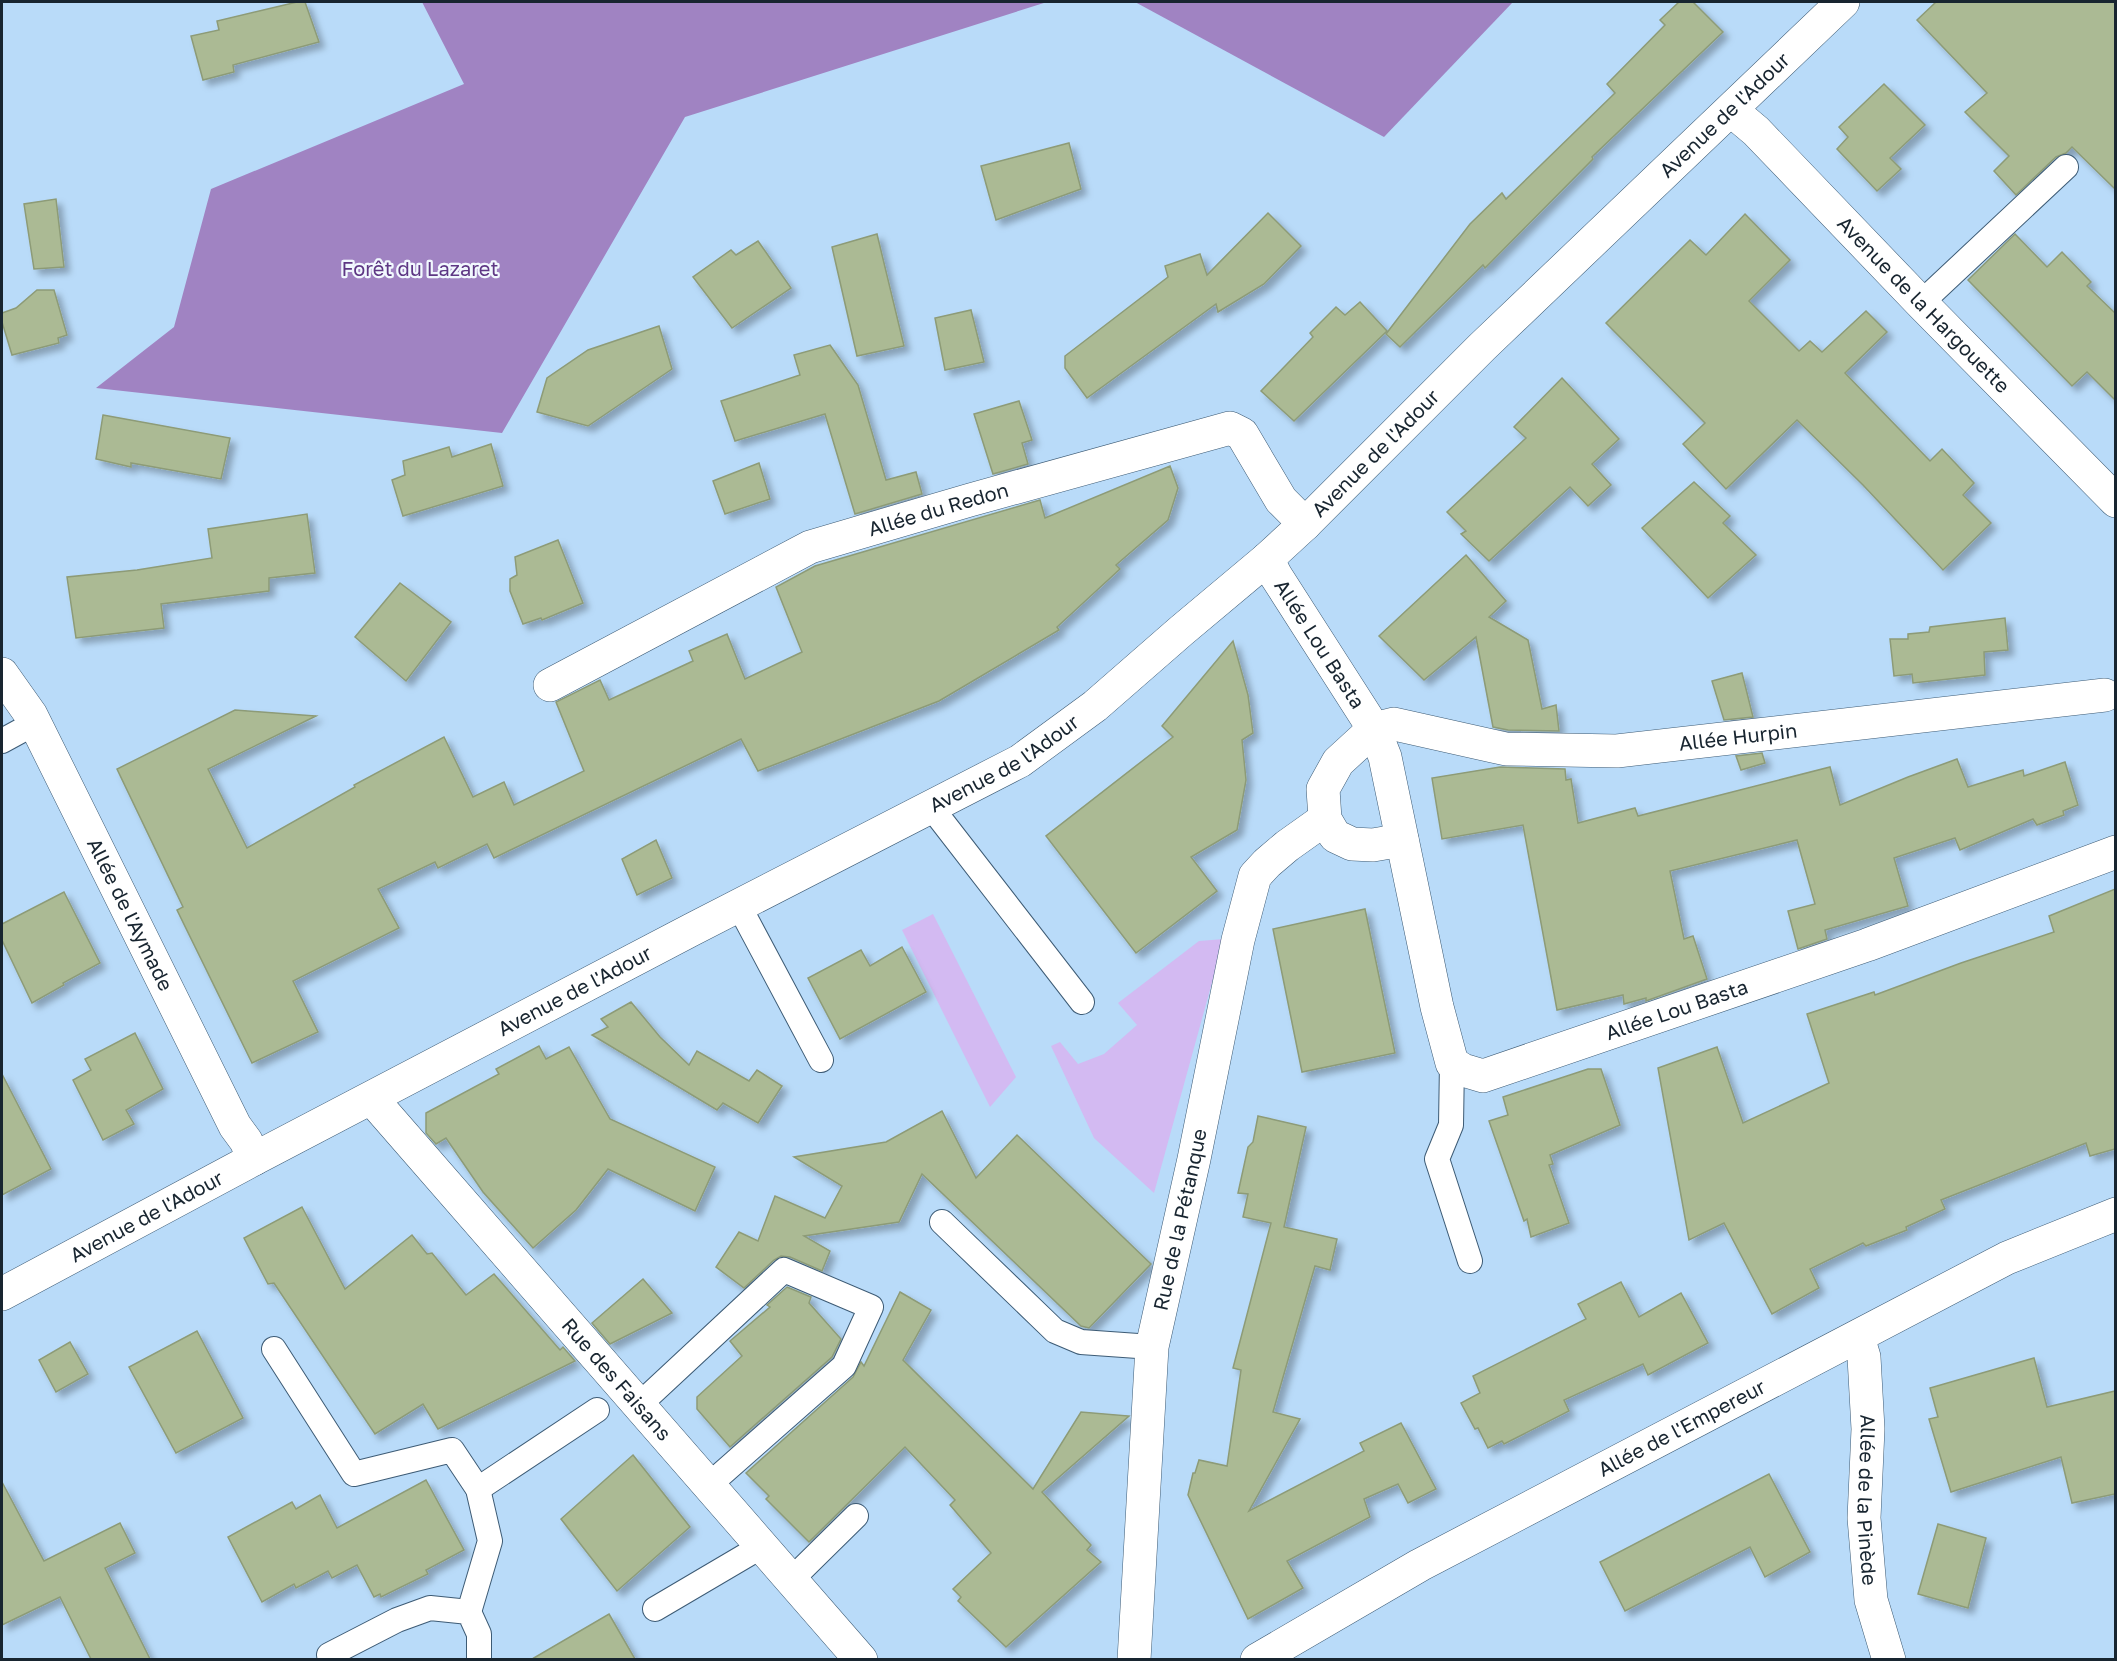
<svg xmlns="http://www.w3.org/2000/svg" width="2117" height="1661" viewBox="0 0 2117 1661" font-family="'Golos Text',sans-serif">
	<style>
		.green { fill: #d3baf2 }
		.forest { fill: #a083c2 }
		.building { fill: #abba94; stroke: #8d9b77; stroke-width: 1.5; filter: url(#shadow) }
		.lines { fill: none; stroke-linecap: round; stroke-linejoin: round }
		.lane-casing { stroke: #3d5b75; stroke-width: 26 }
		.street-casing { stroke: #3d5b75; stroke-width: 34 }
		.secondary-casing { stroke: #3d5b75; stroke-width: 34 }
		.lane { stroke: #fff; stroke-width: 24 }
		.street { stroke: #fff; stroke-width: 33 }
		.secondary { stroke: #fff; stroke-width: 33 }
		.labels { text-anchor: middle; stroke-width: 4.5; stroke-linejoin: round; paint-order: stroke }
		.street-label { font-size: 20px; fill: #182530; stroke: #f1f8fe }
		.park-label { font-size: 20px; fill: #5e3784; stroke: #f1f8fe }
	</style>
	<defs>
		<filter id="shadow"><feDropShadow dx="5.5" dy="5.5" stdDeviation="3" flood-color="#0004"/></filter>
	</defs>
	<rect width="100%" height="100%" fill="#b9dbf9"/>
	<g class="green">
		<path d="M 933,914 L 1016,1077 L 990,1107 L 902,930 Z"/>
		<path d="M 1224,939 L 1154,1193 L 1094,1138 L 1051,1046 L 1060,1042 L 1078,1064 L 1104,1054 L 1137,1025 L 1118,1003 L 1199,941 Z"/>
	</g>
	<g class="forest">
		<path d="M 422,2 L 1047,2 L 685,117 L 502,433 L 96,388 L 174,327 L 211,189 L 464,84 Z"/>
		<path d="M 1135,2 L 1513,2 L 1384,137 Z"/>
	</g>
	<g class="building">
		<path d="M 297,2 L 305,2 L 319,42 L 233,65 L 234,72 L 203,80 L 191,36 L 219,30 L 217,21 Z"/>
		<path d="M 1679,2 L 1693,2 L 1723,32 L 1592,157 L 1593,159 L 1485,268 L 1483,265 L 1400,347 L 1386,334 L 1470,224 L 1502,193 L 1506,199 L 1615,93 L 1607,84 L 1665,25 L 1660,20 Z"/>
		<path d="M 1936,2 L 2115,2 L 2115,189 L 2072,147 L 2066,153 L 2056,157 L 2016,195 L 1994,171 L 2009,156 L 1965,112 L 1987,93 L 1917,20 Z"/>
		<path d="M 1884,84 L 1925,125 L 1890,158 L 1901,169 L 1877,191 L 1837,149 L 1848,137 L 1839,127 Z"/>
		<path d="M 1069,143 L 1081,189 L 996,220 L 981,166 Z"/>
		<path d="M 56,199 L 64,267 L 34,269 L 24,204 Z"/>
		<path d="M 1268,213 L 1301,246 L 1264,284 L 1218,312 L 1216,304 L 1087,398 L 1065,368 L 1065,356 L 1168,277 L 1165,266 L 1200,254 L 1207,275 Z"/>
		<path d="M 1745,214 L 1790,260 L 1749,301 L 1799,351 L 1810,341 L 1822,352 L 1866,311 L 1887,332 L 1845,373 L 1930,461 L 1942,449 L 1974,483 L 1963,495 L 1991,523 L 1943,570 L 1863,485 L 1797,420 L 1726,489 L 1683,444 L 1705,423 L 1606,323 L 1690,240 L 1706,255 Z"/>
		<path d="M 877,234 L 904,346 L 857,356 L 832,247 Z"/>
		<path d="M 2015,234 L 2047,267 L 2062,252 L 2091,282 L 2087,286 L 2115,313 L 2115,400 L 2087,372 L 2072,386 L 1968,280 Z"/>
		<path d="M 758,241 L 791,288 L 732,328 L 693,277 L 731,250 L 736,255 Z"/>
		<path d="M 37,290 L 54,290 L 67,335 L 58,338 L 59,343 L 12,355 L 2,322 L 2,313 L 16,308 Z"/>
		<path d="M 1360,302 L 1387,331 L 1294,421 L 1261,391 L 1313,337 L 1310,333 L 1336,307 L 1345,315 Z"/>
		<path d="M 971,310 L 984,362 L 945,370 L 935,318 Z"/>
		<path d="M 659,326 L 672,369 L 588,426 L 537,412 L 547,378 L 588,350 Z"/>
		<path d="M 830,345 L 858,385 L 886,480 L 916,472 L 922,494 L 855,514 L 825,414 L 735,441 L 721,401 L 800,375 L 794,355 Z"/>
		<path d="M 1562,378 L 1619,439 L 1592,464 L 1611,485 L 1588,506 L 1570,487 L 1489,561 L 1461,534 L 1466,531 L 1447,512 L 1526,438 L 1514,427 Z"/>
		<path d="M 1019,401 L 1032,440 L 1022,443 L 1028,464 L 993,474 L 974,414 Z"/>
		<path d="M 103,415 L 230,438 L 221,479 L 131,463 L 131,467 L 96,459 Z"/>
		<path d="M 491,444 L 503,486 L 403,516 L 392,480 L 405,475 L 403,461 L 449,447 L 452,457 Z"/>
		<path d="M 759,463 L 770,499 L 725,514 L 713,481 Z"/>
		<path d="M 1170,466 L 1178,488 L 1168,520 L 1116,565 L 1120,569 L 1057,627 L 1059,630 L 939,701 L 758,771 L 741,739 L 494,858 L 487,844 L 438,868 L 435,862 L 378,889 L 399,928 L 293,981 L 318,1032 L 252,1063 L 177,910 L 183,907 L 117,769 L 235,710 L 316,716 L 208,769 L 247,848 L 355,787 L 354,785 L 444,737 L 473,797 L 504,782 L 514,805 L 584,771 L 556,702 L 600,680 L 609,700 L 693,661 L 689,651 L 727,634 L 745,679 L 802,652 L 776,587 L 815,566 L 1040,500 L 1045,518 Z"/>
		<path d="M 1694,482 L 1730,516 L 1723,523 L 1756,555 L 1708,598 L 1642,528 Z"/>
		<path d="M 307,514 L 315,573 L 269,578 L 269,591 L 161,604 L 164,628 L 76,638 L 67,577 L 137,570 L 212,558 L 208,529 Z"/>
		<path d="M 558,540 L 583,603 L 542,620 L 541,618 L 523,624 L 510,591 L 510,579 L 517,575 L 515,557 Z"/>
		<path d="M 1466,555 L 1506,601 L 1489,617 L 1528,640 L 1542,709 L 1556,705 L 1559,731 L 1508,730 L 1493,727 L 1476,637 L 1424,680 L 1379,636 Z"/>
		<path d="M 400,583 L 451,622 L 406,681 L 355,637 Z"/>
		<path d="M 2005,618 L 2008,650 L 1984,652 L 1985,675 L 1913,683 L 1912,674 L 1894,676 L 1890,639 L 1908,639 L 1908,634 L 1929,632 L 1930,627 Z"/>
		<path d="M 1233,641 L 1248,695 L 1253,733 L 1242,740 L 1246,780 L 1237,830 L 1191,857 L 1217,891 L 1136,953 L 1046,836 L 1173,737 L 1162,726 Z"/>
		<path d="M 1742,673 L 1753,717 L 1724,720 L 1712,681 Z"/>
		<path d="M 1762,753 L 1765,763 L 1741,770 L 1736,756 Z"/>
		<path d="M 1957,759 L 1968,787 L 2023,770 L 2024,776 L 2065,762 L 2078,805 L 2063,811 L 2064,815 L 2037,825 L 2033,819 L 1960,850 L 1955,838 L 1894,858 L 1908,906 L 1825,930 L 1827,939 L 1798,949 L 1788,911 L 1815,904 L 1797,840 L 1670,871 L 1684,939 L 1693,936 L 1707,979 L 1646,1001 L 1646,998 L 1624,1004 L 1623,995 L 1557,1010 L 1523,825 L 1442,839 L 1432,778 L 1500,767 L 1565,769 L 1566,780 L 1571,779 L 1578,823 L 1635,808 L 1638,816 L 1830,767 L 1840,805 L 1908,777 Z"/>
		<path d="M 656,840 L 672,878 L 637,895 L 622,859 Z"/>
		<path d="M 2115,889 L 2115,1149 L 2090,1156 L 2086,1143 L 1941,1200 L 1945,1209 L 1906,1227 L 1907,1230 L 1866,1246 L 1863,1243 L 1810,1269 L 1819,1288 L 1772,1314 L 1724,1223 L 1689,1240 L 1658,1068 L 1717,1047 L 1743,1123 L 1829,1083 L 1807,1014 L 1874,992 L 1875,995 L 1961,963 L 2054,932 L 2049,916 Z"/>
		<path d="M 64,892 L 100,963 L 63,983 L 64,985 L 32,1003 L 2,940 L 2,924 Z"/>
		<path d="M 1365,909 L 1395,1053 L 1302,1072 L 1273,929 Z"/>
		<path d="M 902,947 L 926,992 L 840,1039 L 808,978 L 861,950 L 870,966 Z"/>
		<path d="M 631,1002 L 660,1037 L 689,1065 L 697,1051 L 749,1081 L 757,1070 L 782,1086 L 758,1123 L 723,1103 L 717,1110 L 592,1035 L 608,1027 L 601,1019 Z"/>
		<path d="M 135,1033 L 163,1089 L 126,1110 L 134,1124 L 103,1140 L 73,1080 L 91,1070 L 85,1059 Z"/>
		<path d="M 539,1046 L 546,1059 L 569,1047 L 610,1119 L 715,1167 L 695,1211 L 608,1169 L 576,1210 L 533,1248 L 483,1192 L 446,1138 L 436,1144 L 426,1133 L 426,1113 L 499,1074 L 496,1069 Z"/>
		<path d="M 1588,1069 L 1601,1069 L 1620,1125 L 1550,1155 L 1553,1164 L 1549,1165 L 1569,1223 L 1531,1237 L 1527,1219 L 1524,1221 L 1489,1121 L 1508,1115 L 1503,1097 Z"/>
		<path d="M 2,1074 L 51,1169 L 2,1195 Z"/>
		<path d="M 942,1111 L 976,1178 L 1017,1135 L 1151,1264 L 1089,1328 L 1081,1326 L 922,1174 L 899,1222 L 804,1236 L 830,1251 L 822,1271 L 790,1257 L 781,1256 L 774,1260 L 744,1288 L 716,1267 L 739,1232 L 758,1241 L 775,1196 L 825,1218 L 842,1186 L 794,1157 L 886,1142 Z"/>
		<path d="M 1258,1116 L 1306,1127 L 1284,1227 L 1337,1239 L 1330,1270 L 1315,1266 L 1273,1412 L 1300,1419 L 1249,1511 L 1364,1451 L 1360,1443 L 1401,1423 L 1436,1489 L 1408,1503 L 1398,1484 L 1364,1499 L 1370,1517 L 1287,1561 L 1303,1588 L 1248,1619 L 1188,1495 L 1193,1473 L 1195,1473 L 1199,1460 L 1227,1466 L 1241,1370 L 1233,1368 L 1271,1223 L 1243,1217 L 1248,1194 L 1238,1193 L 1248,1147 L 1253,1142 Z"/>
		<path d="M 302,1207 L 345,1289 L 412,1235 L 427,1254 L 432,1253 L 466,1295 L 494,1274 L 560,1350 L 563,1347 L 575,1361 L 438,1429 L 423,1404 L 375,1434 L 274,1283 L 268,1284 L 244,1238 Z"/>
		<path d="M 643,1279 L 672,1313 L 610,1344 L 592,1323 Z"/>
		<path d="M 1621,1282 L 1639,1317 L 1681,1293 L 1708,1343 L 1648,1375 L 1643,1364 L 1564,1400 L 1569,1411 L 1504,1444 L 1502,1441 L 1488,1448 L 1478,1428 L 1475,1429 L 1461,1403 L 1480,1393 L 1473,1376 L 1586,1319 L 1578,1304 Z"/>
		<path d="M 787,1287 L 811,1297 L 809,1303 L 841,1339 L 832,1357 L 730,1447 L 697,1409 L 697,1397 L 742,1356 L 730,1341 L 770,1307 L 767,1305 Z"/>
		<path d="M 900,1292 L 931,1310 L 903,1360 L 1033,1489 L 1081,1412 L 1129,1416 L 1042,1492 L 1091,1545 L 1087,1550 L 1101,1562 L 1006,1647 L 958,1601 L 961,1597 L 953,1589 L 991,1553 L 950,1505 L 955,1500 L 905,1447 L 809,1542 L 766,1499 L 769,1496 L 746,1473 L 853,1377 L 861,1362 L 864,1366 Z"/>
		<path d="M 197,1331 L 243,1418 L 176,1453 L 129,1367 Z"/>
		<path d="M 70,1342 L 88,1374 L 56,1392 L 39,1360 Z"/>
		<path d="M 2034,1358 L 2047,1407 L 2115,1391 L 2115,1494 L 2072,1503 L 2061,1457 L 1951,1492 L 1929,1419 L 1938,1417 L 1930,1388 Z"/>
		<path d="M 633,1455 L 690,1527 L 617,1591 L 561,1519 Z"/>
		<path d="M 1769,1474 L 1810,1552 L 1765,1577 L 1750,1547 L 1625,1611 L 1600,1562 Z"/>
		<path d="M 426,1480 L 464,1550 L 426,1570 L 428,1574 L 381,1597 L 380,1594 L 374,1597 L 357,1565 L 332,1578 L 328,1571 L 296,1588 L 294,1584 L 262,1602 L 228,1537 L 292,1502 L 296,1509 L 320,1495 L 337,1528 Z"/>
		<path d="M 2,1482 L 44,1561 L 120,1523 L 135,1553 L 105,1568 L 150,1659 L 91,1659 L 60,1597 L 2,1625 Z"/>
		<path d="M 1938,1524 L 1986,1538 L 1968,1608 L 1918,1594 Z"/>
		<path d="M 609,1614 L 635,1659 L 532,1659 Z"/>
	</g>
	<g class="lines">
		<defs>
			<g id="lane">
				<path d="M 1921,303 L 2066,167"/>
				<path d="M 2,741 L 35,723"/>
				<path d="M 931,807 L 1082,1002"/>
				<path d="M 739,906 L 821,1060"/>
				<path d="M 1452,1063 L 1451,1125 L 1437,1159 L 1470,1261"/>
				<path d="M 942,1222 L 1055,1331 L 1081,1342 L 1152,1347"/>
				<path d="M 274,1349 L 354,1474 L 452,1450 L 478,1489 L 490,1541 L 469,1612"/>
				<path d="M 639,1405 L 784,1270 L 871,1307 L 844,1366 L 709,1485"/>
				<path d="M 478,1489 L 597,1410"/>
				<path d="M 791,1580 L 856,1516"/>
				<path d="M 655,1609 L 762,1546"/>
				<path d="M 329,1655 L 397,1620 L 430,1608 L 469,1612 L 479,1634 L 479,1660"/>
			</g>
			<g id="street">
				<path id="s1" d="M 1731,110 L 1756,131 L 1921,303 L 2116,501"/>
				<path id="s2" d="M 1267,559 L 1276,576 L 1374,729 L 1385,757 L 1437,1007 L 1452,1063 L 1463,1070 L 1483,1076 L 1867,945 L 2116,852"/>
				<path id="s3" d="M 2,674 L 31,715 L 235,1126 L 246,1141 L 254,1159"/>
				<path id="s4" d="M 550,685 L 810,547 L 970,500 L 1230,428 L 1242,434 L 1281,500 L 1305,524"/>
				<path id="s5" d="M 1402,840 L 1373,845 L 1352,844 L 1335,836 L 1325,819 L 1323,789 L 1338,762 L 1374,729 L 1394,724 L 1506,749 L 1617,751 L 2105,695"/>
				<path id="s6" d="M 372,1099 L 861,1660"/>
				<path id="s7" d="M 1858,1337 L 1864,1357 L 1868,1429 L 1864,1518 L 1871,1600 L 1889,1660"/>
				<path id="s8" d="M 1134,1660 L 1152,1347 L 1194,1159 L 1238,940 L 1255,876 L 1267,863 L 1287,846 L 1325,819"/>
			</g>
			<g id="secondary">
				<path id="s9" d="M 2,1294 L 254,1159 L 691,930 L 1020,761 L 1095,706 L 1181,631 L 1267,559 L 1305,524 L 1482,347 L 1843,2"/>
				<path id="s10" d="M 1257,1660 L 1420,1565 L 2007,1258 L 2116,1214"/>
			</g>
		</defs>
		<use href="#lane" class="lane-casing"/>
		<use href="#street" class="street-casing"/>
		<use href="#secondary" class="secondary-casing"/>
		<use href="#lane" class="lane"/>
		<use href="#street" class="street"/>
		<use href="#secondary" class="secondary"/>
	</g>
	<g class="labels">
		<g class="street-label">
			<text dy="7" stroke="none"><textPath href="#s9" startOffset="2106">Avenue de l'Adour</textPath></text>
			<text dy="7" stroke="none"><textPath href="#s1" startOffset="274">Avenue de la Hargouette</textPath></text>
			<text dy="7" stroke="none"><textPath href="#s9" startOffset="1620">Avenue de l'Adour</textPath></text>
			<text dy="7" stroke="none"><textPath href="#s4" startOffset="428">Allée du Redon</textPath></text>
			<text dy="7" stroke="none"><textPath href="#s2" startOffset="100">Allée Lou Basta</textPath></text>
			<text dy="7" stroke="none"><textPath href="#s5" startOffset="567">Allée Hurpin</textPath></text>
			<text dy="7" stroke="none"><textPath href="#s9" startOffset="1134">Avenue de l'Adour</textPath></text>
			<text dy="7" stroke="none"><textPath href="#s3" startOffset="273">Allée de l'Aymade</textPath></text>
			<text dy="7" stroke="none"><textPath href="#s9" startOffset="648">Avenue de l'Adour</textPath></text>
			<text dy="7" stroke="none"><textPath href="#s2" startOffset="783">Allée Lou Basta</textPath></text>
			<text dy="7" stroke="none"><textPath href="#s9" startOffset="164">Avenue de l'Adour</textPath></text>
			<text dy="7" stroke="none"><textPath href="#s8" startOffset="444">Rue de la Pétanque</textPath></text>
			<text dy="7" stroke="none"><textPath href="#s6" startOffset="372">Rue des Faisans</textPath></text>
			<text dy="7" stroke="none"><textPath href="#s10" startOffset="484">Allée de l'Empereur</textPath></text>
			<text dy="7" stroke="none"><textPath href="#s7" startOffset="164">Allée de la Pinède</textPath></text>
		</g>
		<g class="park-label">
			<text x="420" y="276">Forêt du Lazaret</text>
		</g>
	</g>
	<rect width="2117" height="1661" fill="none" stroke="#182530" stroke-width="6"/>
</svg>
